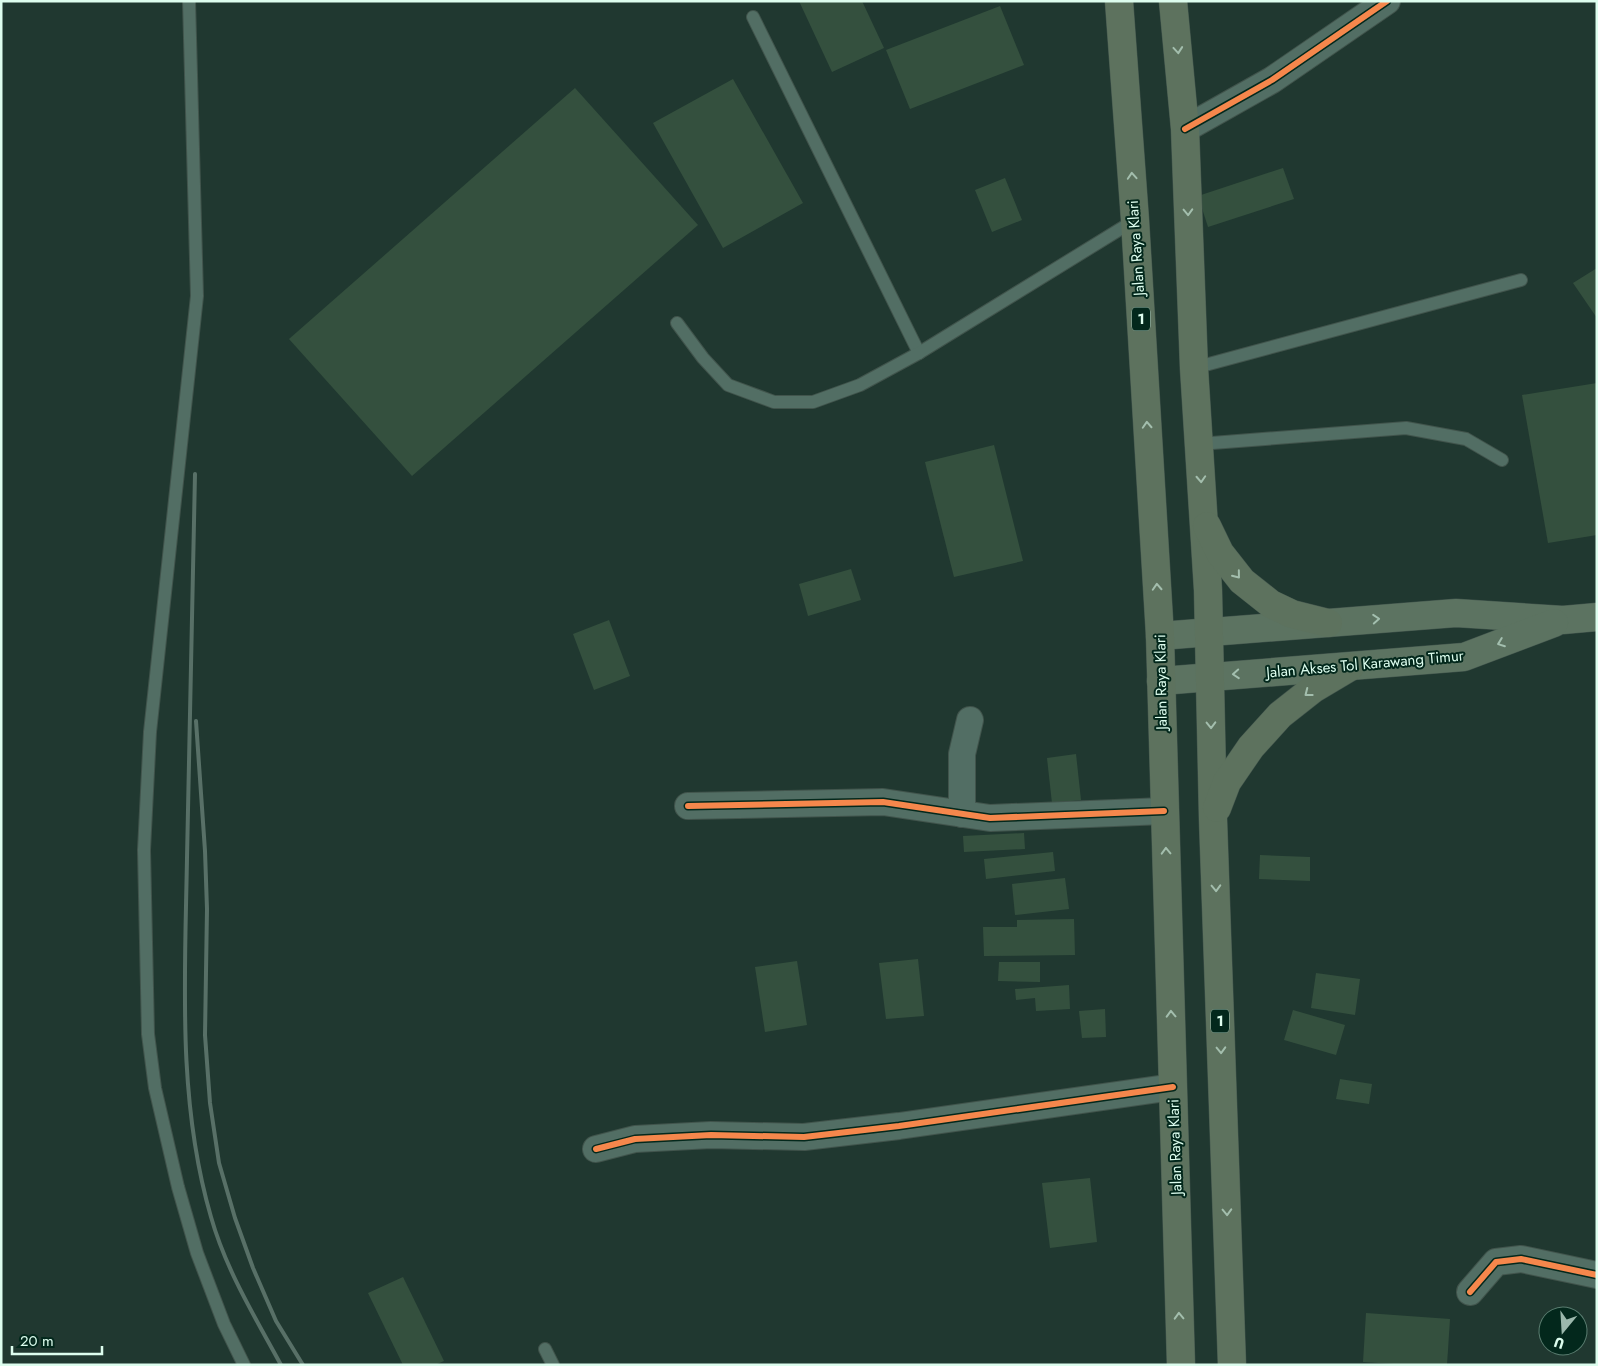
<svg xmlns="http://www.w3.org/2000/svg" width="1598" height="1366" viewBox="0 0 1598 1366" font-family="Jost,sans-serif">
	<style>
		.building { fill: #34503e }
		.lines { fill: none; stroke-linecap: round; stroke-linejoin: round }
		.service-casing { stroke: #41544c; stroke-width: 14 }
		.minor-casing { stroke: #41544c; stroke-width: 28 }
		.primary-casing { stroke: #41544c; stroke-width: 29 }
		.trunk-casing { stroke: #41544c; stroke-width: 29 }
		.service { stroke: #526e64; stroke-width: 12 }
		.minor { stroke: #526e64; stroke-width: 26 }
		.primary { stroke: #5c7361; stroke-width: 28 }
		.trunk { stroke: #5d725e; stroke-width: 28 }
		.rail { stroke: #587067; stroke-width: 4 }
		.cycleway-casing { stroke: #03281c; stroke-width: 9 }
		.cycleway { stroke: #f5874c; stroke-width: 6 }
		.oneway { stroke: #a3bead }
		.oneway2 { stroke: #a3bfaf }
		.labels { text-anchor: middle; stroke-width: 4; stroke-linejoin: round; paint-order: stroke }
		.shield { fill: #03281c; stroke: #9cbdaf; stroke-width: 1 }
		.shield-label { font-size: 14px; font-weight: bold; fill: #ddfdee }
		.street-label { font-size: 15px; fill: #ddfdee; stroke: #03281c }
	</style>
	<rect width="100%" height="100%" fill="#203830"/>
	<g class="building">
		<path d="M 799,1 L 862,1 L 884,48 L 832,72 Z"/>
		<path d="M 1000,6 L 1024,65 L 910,109 L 886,50 Z"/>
		<path d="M 733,79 L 803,203 L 723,248 L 653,123 Z"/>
		<path d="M 575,88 L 698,225 L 412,476 L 289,339 Z"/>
		<path d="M 1283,168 L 1294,199 L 1208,227 L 1198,196 Z"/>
		<path d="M 1005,178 L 1022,220 L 992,232 L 975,190 Z"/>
		<path d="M 1597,268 L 1597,318 L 1573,283 Z"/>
		<path d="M 1597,383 L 1597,535 L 1548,543 L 1522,395 Z"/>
		<path d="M 994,445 L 1023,561 L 954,577 L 925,462 Z"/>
		<path d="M 851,569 L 861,600 L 808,616 L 799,584 Z"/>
		<path d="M 609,620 L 630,676 L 594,690 L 573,634 Z"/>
		<path d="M 1076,754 L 1081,800 L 1052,803 L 1047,758 Z"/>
		<path d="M 1024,833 L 1025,849 L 964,852 L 963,836 Z"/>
		<path d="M 1053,852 L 1055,871 L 986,879 L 984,859 Z"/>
		<path d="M 1260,855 L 1310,857 L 1310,881 L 1259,879 Z"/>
		<path d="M 1065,878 L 1069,909 L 1015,915 L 1012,884 Z"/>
		<path d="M 1074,919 L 1075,955 L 984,956 L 983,927 L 1017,927 L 1017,920 Z"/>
		<path d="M 918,959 L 924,1016 L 886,1019 L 879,963 Z"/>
		<path d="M 797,961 L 807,1025 L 765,1032 L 755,967 Z"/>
		<path d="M 999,962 L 1040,962 L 1040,982 L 998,981 Z"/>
		<path d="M 1316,973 L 1360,979 L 1355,1015 L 1311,1008 Z"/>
		<path d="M 1069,985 L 1070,1009 L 1036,1011 L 1035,998 L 1016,1000 L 1015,989 Z"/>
		<path d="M 1105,1009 L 1106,1037 L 1082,1038 L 1079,1011 Z"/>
		<path d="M 1293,1010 L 1345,1025 L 1336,1055 L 1284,1040 Z"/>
		<path d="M 1340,1079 L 1372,1084 L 1369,1104 L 1336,1099 Z"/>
		<path d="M 1090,1178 L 1097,1242 L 1050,1248 L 1042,1183 Z"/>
		<path d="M 403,1277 L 444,1361 L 435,1365 L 403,1365 L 368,1293 Z"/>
		<path d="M 1366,1313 L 1450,1319 L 1447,1365 L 1408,1365 L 1363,1362 Z"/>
	</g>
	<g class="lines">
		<defs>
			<g id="service">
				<path d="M 189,1 L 197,296 L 150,732 L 144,850 L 148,1034 L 155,1088 L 178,1187 L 197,1253 L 224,1324 L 244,1365"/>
				<path d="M 753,17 L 919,353"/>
				<path d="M 677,323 L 703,358 L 728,385 L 774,402 L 813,402 L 860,385 L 919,353 L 1135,220"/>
				<path d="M 1194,368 L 1521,280"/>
				<path d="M 1199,444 L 1406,428 L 1466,439 L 1502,460"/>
				<path d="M 545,1349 L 553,1365"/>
			</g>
			<g id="minor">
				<path d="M 1185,129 L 1272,80 L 1387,1"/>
				<path d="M 688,806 L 883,802 L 990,818 L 1164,811"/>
				<path d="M 962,814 L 962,754 L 970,720"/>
				<path d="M 596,1149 L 635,1139 L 711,1135 L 804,1137 L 899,1126 L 1173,1087"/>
				<path d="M 1470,1292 L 1496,1262 L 1521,1259 L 1597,1275"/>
			</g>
			<g id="primary">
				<path d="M 1160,636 L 1456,613 L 1563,620 L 1597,617"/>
				<path d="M 1161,681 L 1464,657 L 1554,623"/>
			</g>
			<g id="trunk">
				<path d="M 1119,1 L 1135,220 L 1160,636 L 1181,1365"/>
				<path d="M 1173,1 L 1185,129 L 1194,368 L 1208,590 L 1213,819 L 1232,1365"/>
				<path d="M 1207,526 L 1220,553 L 1242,581 L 1271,604 L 1292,614 L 1328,623"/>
				<path d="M 1217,808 L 1227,782 L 1251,747 L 1280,715 L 1313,689 L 1350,667"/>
			</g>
		</defs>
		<use href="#service" class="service-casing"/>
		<use href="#minor" class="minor-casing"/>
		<use href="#primary" class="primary-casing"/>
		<use href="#trunk" class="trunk-casing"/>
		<use href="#service" class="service"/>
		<use href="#minor" class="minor"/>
		<use href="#primary" class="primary"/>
		<use href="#trunk" class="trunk"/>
		<g class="rail">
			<path d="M 195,474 C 192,602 190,730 187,858 C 185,977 177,1101 211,1217 C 226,1270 255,1317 281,1365"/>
			<path d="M 196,721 L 205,851 L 207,909 L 205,1035 L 210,1103 L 219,1163 L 235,1218 L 253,1268 L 276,1321 L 303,1365"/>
		</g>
		<defs>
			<g id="cycleway">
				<path d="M 1185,129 L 1272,80 L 1387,1"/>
				<path d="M 688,806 L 883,802 L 990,818 L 1164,811"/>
				<path d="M 596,1149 L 635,1139 L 711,1135 L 804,1137 L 899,1126 L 1173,1087"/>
				<path d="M 1470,1292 L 1496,1262 L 1521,1259 L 1597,1275"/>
			</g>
		</defs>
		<use href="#cycleway" class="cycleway-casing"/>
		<use href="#cycleway" class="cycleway"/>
	</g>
	<defs><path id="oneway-chevron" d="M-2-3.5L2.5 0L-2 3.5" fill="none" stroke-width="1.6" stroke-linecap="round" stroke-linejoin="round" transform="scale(1.25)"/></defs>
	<g class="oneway">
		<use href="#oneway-chevron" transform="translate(1178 50) rotate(85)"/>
		<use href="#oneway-chevron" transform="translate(1132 176) rotate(-94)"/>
		<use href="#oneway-chevron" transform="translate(1188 212) rotate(88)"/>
		<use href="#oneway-chevron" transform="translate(1147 425) rotate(-93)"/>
		<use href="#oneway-chevron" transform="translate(1201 479) rotate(87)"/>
		<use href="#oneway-chevron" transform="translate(1237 575) rotate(51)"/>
		<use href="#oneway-chevron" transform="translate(1157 587) rotate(-93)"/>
		<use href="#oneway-chevron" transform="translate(1308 693) rotate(142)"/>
		<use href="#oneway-chevron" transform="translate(1211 725) rotate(89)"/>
		<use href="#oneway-chevron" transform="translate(1166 851) rotate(-92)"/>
		<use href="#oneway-chevron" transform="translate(1216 888) rotate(88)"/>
		<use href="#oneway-chevron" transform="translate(1171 1014) rotate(-92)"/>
		<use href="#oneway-chevron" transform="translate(1221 1050) rotate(88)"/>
		<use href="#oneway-chevron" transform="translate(1227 1212) rotate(88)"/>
		<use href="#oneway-chevron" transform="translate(1179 1316) rotate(-92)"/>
	</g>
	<g class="oneway2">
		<use href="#oneway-chevron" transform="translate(1376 619) rotate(-4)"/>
		<use href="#oneway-chevron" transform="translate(1501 643) rotate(159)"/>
		<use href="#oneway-chevron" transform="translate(1236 674) rotate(176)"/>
	</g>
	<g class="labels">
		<g class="shield">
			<rect x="1132" y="307.5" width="18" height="23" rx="4"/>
			<rect x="1211" y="1009.5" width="18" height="23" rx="4"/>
		</g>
		<g class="shield-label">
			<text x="1141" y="324">1</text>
			<text x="1220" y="1026">1</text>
		</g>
		<g class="street-label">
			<text transform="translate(1136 248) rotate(-94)" y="5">Jalan Raya Klari</text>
			<text transform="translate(1365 664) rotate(-5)" y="5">Jalan Akses Tol Karawang Timur</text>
			<text transform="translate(1161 682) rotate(-91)" y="5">Jalan Raya Klari</text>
			<text transform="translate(1175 1147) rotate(-92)" y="5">Jalan Raya Klari</text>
		</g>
	</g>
	<rect width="1598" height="1366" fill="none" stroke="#ddfdee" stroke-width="5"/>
	<g transform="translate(1563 1331) rotate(198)"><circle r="24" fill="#03281c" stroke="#5a7d70"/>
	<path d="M0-4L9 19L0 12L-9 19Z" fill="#9bb8ac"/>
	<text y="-8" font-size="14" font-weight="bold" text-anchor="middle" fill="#ddfdee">U</text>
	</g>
	<path d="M12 1346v8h90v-8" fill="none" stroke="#ddfdee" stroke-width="2.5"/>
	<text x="20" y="1346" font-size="15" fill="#ddfdee" stroke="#03281c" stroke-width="4" paint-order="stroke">20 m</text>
</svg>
